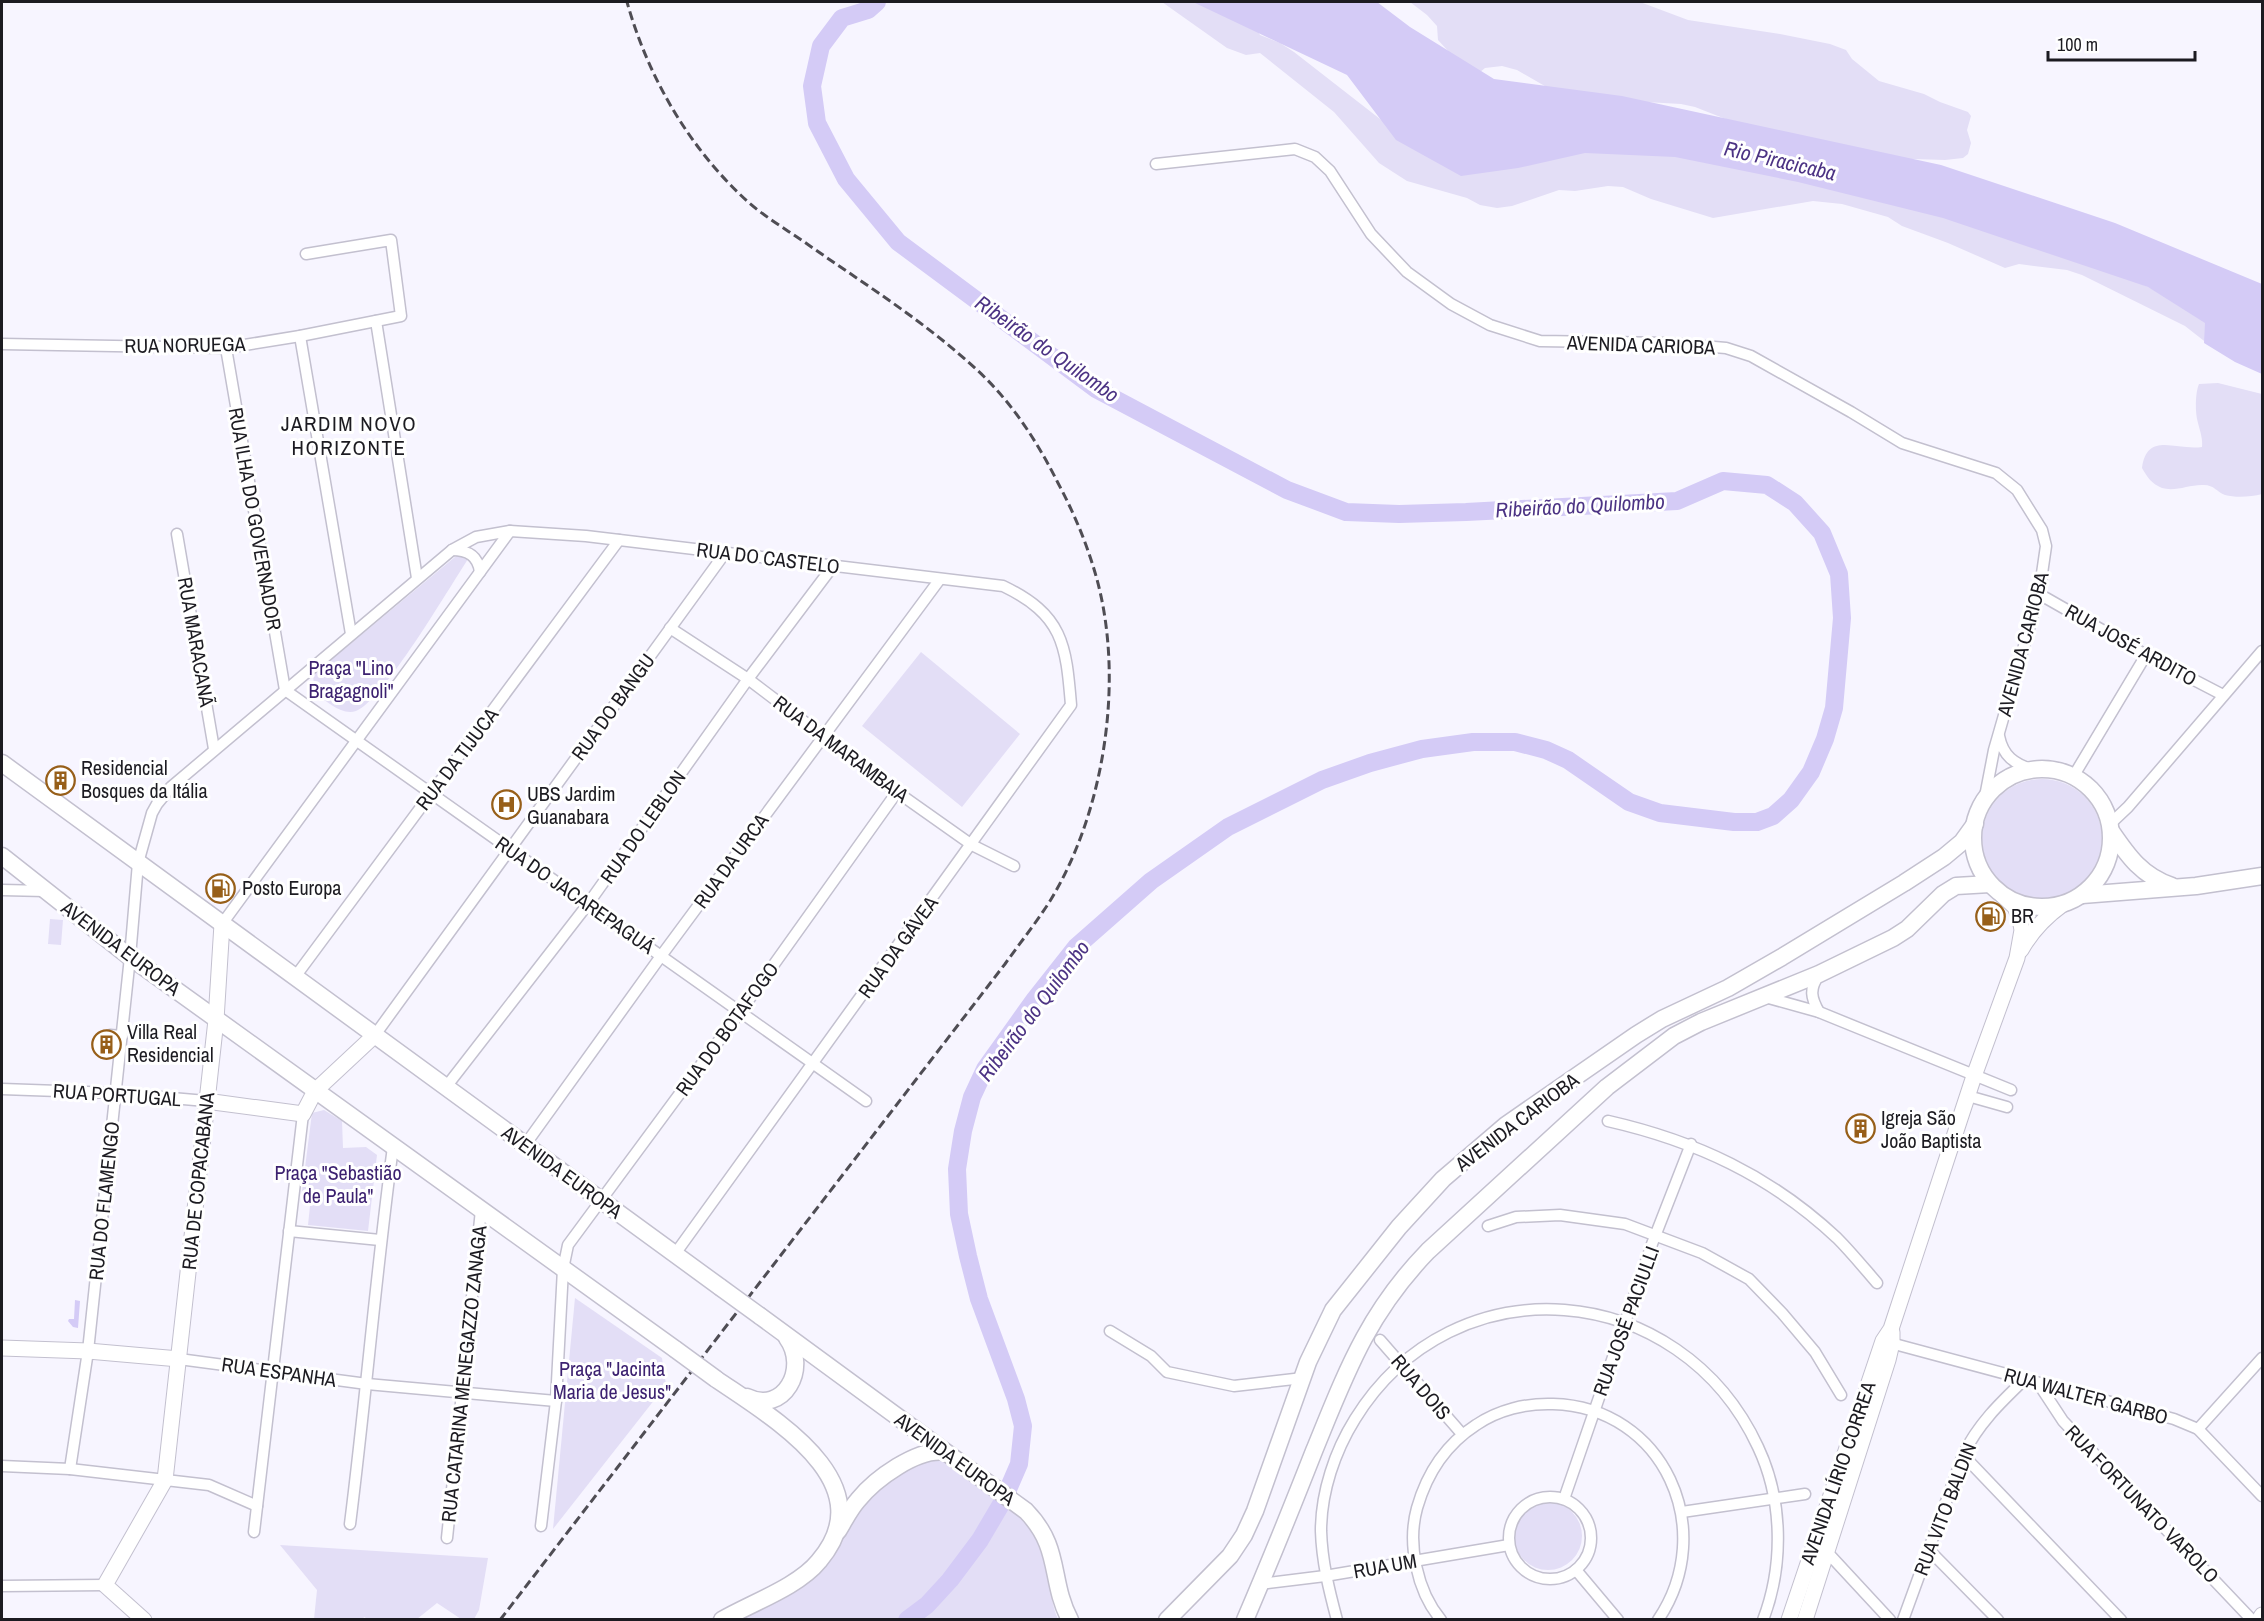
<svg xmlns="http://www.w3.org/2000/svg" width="2264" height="1621" viewBox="0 0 2264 1621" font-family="'Archivo Narrow',sans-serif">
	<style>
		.green { fill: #e3def6 }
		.water { fill: #d4cbf6 }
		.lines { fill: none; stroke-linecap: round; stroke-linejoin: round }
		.river { stroke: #d4cbf6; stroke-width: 18 }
		.street-casing { stroke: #c3c0cf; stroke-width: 13 }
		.secondary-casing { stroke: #c3c0cf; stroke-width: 17 }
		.primary-casing { stroke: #c3c0cf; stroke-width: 19 }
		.street { stroke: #fff; stroke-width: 10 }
		.secondary { stroke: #fff; stroke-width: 15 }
		.primary { stroke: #fff; stroke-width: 16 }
		.rail { stroke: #4f4d54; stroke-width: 3; stroke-dasharray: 9 4.5; stroke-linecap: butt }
		.primary-bridge-casing { stroke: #c3c0cf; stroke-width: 19; stroke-linecap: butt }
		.primary-bridge { stroke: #fff; stroke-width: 16 }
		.labels { text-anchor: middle; stroke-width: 6; stroke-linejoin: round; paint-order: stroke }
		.street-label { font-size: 20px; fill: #1c1b21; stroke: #fff }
		.park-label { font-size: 20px; fill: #3c2170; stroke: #fff }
		.poi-label { font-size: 20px; fill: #1c1b21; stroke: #fff; text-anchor: start }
		.water-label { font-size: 21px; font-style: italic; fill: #4c3384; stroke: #fff }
		.neighbourhood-label { font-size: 21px; letter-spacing: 1.5px; fill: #1c1b21; stroke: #fff }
	</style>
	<rect width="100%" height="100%" fill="#f7f5ff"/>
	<g class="green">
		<path d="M 1162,2 L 1213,2 L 1253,23 L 1260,35 L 1280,43 L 1294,52 L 1416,147 L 1597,138 L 2017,228 L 2235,326 L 2208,344 L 2185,326 L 2082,275 L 2067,270 L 2019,264 L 2005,268 L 1948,243 L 1902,226 L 1888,217 L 1842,204 L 1813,201 L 1713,218 L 1651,199 L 1623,187 L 1608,186 L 1575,191 L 1559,190 L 1512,206 L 1497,208 L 1480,205 L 1467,198 L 1407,181 L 1379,163 L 1334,112 L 1260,53 L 1246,55 L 1227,48 Z"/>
		<path d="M 1410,2 L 1640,2 L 1688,20 L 1780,34 L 1830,44 L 1846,50 L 1852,59 L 1879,81 L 1924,94 L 1940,102 L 1968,112 L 1971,116 L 1967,130 L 1971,143 L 1968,154 L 1963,158 L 1945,160 L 1913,159 L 1889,163 L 1792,145 L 1695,107 L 1681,104 L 1628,101 L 1550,89 L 1517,70 L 1502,66 L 1485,68 L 1473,78 L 1438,40 L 1437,26 L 1427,15 Z"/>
		<path d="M 2218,383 L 2262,394 L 2262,494 C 2251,497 2236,498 2225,495 C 2217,492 2214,485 2204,485 C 2190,484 2176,492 2162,488 C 2152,484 2147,477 2142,468 C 2147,431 2176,451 2202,447 C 2203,439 2200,431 2198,423 C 2195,413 2195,393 2199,384 Z"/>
		<path d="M 461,552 L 468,559 C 449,588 383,701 356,711 C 342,716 327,701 315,694 L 313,675 Z"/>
		<path d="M 921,652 L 1020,734 L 962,807 L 862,726 Z"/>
		<circle cx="2042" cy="839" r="60"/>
		<path d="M 50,919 L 63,920 L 61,945 L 48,944 Z"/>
		<path d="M 324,1110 L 342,1121 L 343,1148 L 366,1147 L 377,1155 L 368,1231 L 308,1225 L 310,1206 L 301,1199 L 312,1113 Z"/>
		<path d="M 575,1298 L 662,1358 L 666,1385 L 553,1529 Z"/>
		<path d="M 941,1459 C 963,1474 1031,1517 1040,1539 C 1052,1565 1047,1594 1058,1619 L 734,1620 L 839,1540 L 870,1497 L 909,1466 Z"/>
		<circle cx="1548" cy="1536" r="34"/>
		<path d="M 280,1545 L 488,1558 L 479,1610 L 474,1619 L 461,1619 L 437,1603 L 417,1619 L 368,1619 L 364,1617 L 363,1619 L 314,1619 L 317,1590 Z"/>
	</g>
	<g class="water">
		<path d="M 1193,2 L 1377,2 L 1410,27 L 1494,79 L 1622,96 L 1941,165 L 2115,223 L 2262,284 L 2262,374 L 2235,362 L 2204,343 L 2205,323 L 2148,287 L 1943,218 L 1798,182 L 1675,157 L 1585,153 L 1518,168 L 1461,176 L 1396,140 L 1347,75 Z"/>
		<path d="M 75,1300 L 80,1301 L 78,1328 L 73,1327 L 68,1321 L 69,1319 L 74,1319 Z"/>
	</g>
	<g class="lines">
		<path class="river" d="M 877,2 L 868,10 L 842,18 L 821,46 L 812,86 L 817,123 L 846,179 L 898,242 L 1096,389 L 1287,490 L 1346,512 L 1399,514 L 1466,512 L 1677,501 L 1723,481 L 1767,485 L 1795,503 L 1822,533 L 1839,574 L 1842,618 L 1834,708 L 1825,739 L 1811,772 L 1791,800 L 1773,816 L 1757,822 L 1734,822 L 1660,813 L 1629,802 L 1568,760 L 1546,750 L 1515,742 L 1473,742 L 1422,749 L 1370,763 L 1322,780 L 1228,827 L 1151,881 L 1076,947 L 1035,999 L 985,1069 L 972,1097 L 963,1131 L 957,1169 L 959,1214 L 968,1256 L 979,1299 L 1016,1399 L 1023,1426 L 1019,1464 L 1003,1501 L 980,1540 L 950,1580 L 927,1605 L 907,1620"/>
		<defs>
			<g id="street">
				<path d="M 1156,164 L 1295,149 L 1315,157 L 1330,171 L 1371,234 L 1407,272 L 1451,304 L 1490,325 L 1540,341 L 1666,343 L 1726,348 L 1751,356 L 1851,412 L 1902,443 L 1996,473 L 2017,490 L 2042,530 L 2046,546 L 2039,594 L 1994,750 L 1984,802"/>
				<path d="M 376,321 L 417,578"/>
				<path d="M 300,336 L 351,634"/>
				<path d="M 2,344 L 226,348 L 300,336 L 401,316 L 391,240 L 306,254"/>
				<path d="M 226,348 L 285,690 L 866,1101"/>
				<path d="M 177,534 L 214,749"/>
				<path d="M 452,550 C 468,550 478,556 480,572"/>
				<path d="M 2039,594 L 2146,655 L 2223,695"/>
				<path d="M 670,628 L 748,679 L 897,792 L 972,845 L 1014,866"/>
				<path d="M 1999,736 C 2003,756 2014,764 2034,770"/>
				<path d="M 2073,777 L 2146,655"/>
				<path d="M 2110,824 L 2128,807 L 2262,651"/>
				<path d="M 2,890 L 46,891"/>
				<path d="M 222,924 L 510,531"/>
				<path d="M 1819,975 C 1809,989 1811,998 1819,1012"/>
				<path d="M 295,977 L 619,540"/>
				<path d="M 1765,997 L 1819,1012 L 2011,1090"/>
				<path d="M 110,1035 L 122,1036"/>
				<path d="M 375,1035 L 725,553"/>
				<path d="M 446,1087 L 588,904 L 748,679 L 833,566"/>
				<path d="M 2,1089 L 115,1093 L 206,1101"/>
				<path d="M 1968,1096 L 2007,1107"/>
				<path d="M 1608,1121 C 1696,1141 1771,1176 1837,1238 C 1851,1252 1864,1268 1877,1283"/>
				<path d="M 525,1145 L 661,956 L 940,579"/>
				<path d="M 1488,1226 L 1516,1217 L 1560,1215 L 1625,1224 L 1702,1253 L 1749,1279 L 1782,1313 L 1815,1352 L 1841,1395"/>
				<path d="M 289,1231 L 380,1240"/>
				<path d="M 1110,1331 L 1151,1356 L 1167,1372 L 1234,1386 L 1303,1378"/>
				<path d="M 1380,1340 L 1462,1434"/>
				<path d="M 1887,1342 L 2174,1419 L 2198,1429 L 2262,1496"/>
				<path d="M 179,1359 L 367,1384 L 556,1401"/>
				<path d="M 2038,1383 L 2063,1421 L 2252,1620"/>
				<path d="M 2198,1429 L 2262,1358"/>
				<path d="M 1963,1455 L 2121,1620"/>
				<path d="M 2,1466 L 70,1469 L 209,1485 L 257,1506"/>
				<path d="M 70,1469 L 88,1351 L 130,957 L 138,863 L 152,813 L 157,804 L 171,787 L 452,550 L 476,537 L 510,531 L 586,536 L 1003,586 C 1063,615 1066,644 1071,705 L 675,1254"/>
				<circle cx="1550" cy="1538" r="41"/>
				<path d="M 1564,1499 L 1652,1244 L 1691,1144"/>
				<path d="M 1682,1512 L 1805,1494"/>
				<path d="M 350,1524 C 366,1398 376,1272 393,1147"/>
				<path d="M 541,1526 L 556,1401 L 563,1269 L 568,1245 L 740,1012 L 897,792"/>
				<path d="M 254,1532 L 303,1114"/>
				<path d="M 447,1538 L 481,1210"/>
				<path d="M 1928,1549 L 1998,1620"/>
				<path d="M 1822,1550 L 1827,1552 L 1890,1620"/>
				<path d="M 1576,1570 L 1618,1620"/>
				<path d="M 1260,1584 L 1325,1576 L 1509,1545"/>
				<path d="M 2,1586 L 105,1585"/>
				<path d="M 1337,1620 C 1329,1590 1322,1562 1321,1531 C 1321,1492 1335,1451 1355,1419 C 1454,1259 1680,1279 1758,1447 C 1783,1500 1784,1565 1763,1620"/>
				<path d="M 1441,1620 C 1417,1591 1407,1544 1417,1508 C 1427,1473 1445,1445 1476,1425 C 1498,1410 1526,1403 1553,1404 C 1664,1407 1719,1530 1658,1620"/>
				<path d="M 1903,1620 L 1963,1455 C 1978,1424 2000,1403 2025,1379"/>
			</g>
			<g id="secondary">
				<path d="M 2021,950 C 2032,930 2045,917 2063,904"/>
				<path d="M 206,1101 L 303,1114 L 315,1091 L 375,1035"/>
				<path d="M 2,1348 L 88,1351 L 179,1359"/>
				<path d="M 144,1620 L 105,1585 L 165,1480 L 216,1020 L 222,924"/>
				<path d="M 1789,1620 L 1883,1341 L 1891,1329 L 1974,1076 L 2017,958 L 2022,930 L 2020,919 L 2015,907 L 2002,895"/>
				<path d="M 1805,1620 L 1888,1360 L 1892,1343 L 1892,1332"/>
				<path d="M 2259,1620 L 2262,1615"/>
			</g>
			<g id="primary">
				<path d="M 2,763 L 720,1287"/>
				<circle cx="2042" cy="838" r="69"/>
				<path d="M 2111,831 C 2128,856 2142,876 2172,886"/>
				<path d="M 2,856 L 130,957 L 675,1349"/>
				<path d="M 2082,895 L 2196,886 L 2262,876"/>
				<path d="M 760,1316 L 1026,1511 C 1062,1548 1049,1580 1070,1620"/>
				<path d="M 716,1379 C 771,1417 886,1482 819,1561 C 798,1587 751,1603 722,1620"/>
				<path d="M 747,1397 C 784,1415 809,1368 787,1338"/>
				<path d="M 838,1531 C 844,1521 850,1509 858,1500 C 875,1479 917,1448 945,1452"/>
				<path d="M 1167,1620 L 1230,1556 L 1244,1535 L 1255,1511 L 1308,1362 L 1333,1310 L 1399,1227 L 1443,1179 L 1506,1125 L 1636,1035 L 1662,1019 L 1728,988 L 1782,957 L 1904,883 L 1944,857 L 1962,842 L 1975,824"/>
				<path d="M 1245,1620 C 1269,1564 1292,1507 1314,1451 C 1346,1373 1367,1314 1428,1251 L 1607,1087 L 1674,1036 L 1701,1022 L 1819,974 L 1893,938 L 1907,929 L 1943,894 L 1956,886 L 1990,884"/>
			</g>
		</defs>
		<use href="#street" class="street-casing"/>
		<use href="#secondary" class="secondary-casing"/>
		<use href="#primary" class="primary-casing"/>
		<use href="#street" class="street"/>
		<use href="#secondary" class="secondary"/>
		<use href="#primary" class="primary"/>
		<path class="rail" d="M 500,1620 L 1005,964 C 1020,943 1036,923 1050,901 C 1105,811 1125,678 1096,576 C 1087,544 1074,513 1058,483 C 1037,441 1011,401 976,369 C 925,322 866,285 810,246 C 789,231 766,218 747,201 C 689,148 648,77 627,2"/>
		<defs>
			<g id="primary-bridge">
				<path d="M 720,1287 L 760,1316"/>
				<path d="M 675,1349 L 716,1379"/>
			</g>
		</defs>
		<use href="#primary-bridge" class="primary-bridge-casing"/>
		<use href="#primary-bridge" class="primary-bridge"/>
	</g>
	<defs>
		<symbol id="building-ring" viewBox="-11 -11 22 22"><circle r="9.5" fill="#fff" stroke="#975f19" stroke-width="1.5"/><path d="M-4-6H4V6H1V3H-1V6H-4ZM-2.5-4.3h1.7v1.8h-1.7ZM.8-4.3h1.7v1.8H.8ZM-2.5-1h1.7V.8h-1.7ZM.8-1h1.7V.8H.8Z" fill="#975f19"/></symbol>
		<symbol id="hospital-ring" viewBox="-11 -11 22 22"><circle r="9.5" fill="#fff" stroke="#975f19" stroke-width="1.5"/><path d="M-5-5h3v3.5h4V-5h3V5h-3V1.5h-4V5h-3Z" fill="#975f19"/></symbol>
		<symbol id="fuel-ring" viewBox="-11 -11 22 22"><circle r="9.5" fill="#fff" stroke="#975f19" stroke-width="1.5"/><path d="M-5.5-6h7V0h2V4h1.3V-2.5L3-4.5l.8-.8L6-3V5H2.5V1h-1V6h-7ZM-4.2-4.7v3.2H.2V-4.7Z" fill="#975f19"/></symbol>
	</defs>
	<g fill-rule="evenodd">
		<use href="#building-ring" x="44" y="764" width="33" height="33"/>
		<use href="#hospital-ring" x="490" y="788" width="33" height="33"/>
		<use href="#fuel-ring" x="204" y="872" width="33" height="33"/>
		<use href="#fuel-ring" x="1974" y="900" width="33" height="33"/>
		<use href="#building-ring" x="90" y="1028" width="33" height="33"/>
		<use href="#building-ring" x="1844" y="1112" width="33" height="33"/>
	</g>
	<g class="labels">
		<g class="street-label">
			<text transform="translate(185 345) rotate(-1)" y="7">RUA NORUEGA</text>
			<text transform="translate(1641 345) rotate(2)" y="7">AVENIDA CARIOBA</text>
			<text transform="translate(255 519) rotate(80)" y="7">RUA ILHA DO GOVERNADOR</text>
			<text transform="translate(768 558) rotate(7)" y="7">RUA DO CASTELO</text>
			<text transform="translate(196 642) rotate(80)" y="7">RUA MARACANÃ</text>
			<text transform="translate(2023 644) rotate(-75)" y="7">AVENIDA CARIOBA</text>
			<text transform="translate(2131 645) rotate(29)" y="7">RUA JOSÉ ARDITO</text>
			<text transform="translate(613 707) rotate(-54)" y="7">RUA DO BANGU</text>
			<text transform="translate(841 749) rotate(37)" y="7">RUA DA MARAMBAIA</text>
			<text transform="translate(457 759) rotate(-53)" y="7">RUA DA TIJUCA</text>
			<text transform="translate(643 827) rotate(-55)" y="7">RUA DO LEBLON</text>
			<text transform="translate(731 861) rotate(-54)" y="7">RUA DA URCA</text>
			<text transform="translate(575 895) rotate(35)" y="7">RUA DO JACAREPAGUÁ</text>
			<text transform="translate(898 947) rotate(-54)" y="7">RUA DA GÁVEA</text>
			<text transform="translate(121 948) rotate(37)" y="7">AVENIDA EUROPA</text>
			<text transform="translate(727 1029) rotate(-54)" y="7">RUA DO BOTAFOGO</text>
			<text transform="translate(117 1095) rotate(4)" y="7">RUA PORTUGAL</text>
			<text transform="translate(1517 1122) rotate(-37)" y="7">AVENIDA CARIOBA</text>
			<text transform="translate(562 1172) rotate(36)" y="7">AVENIDA EUROPA</text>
			<text transform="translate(198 1181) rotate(-84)" y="7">RUA DE COPACABANA</text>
			<text transform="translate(104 1201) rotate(-84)" y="7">RUA DO FLAMENGO</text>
			<text transform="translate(1626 1321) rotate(-70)" y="7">RUA JOSÉ PACIULLI</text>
			<text transform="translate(279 1372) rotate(8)" y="7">RUA ESPANHA</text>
			<text transform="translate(464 1374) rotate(-84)" y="7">RUA CATARINA MENEGAZZO ZANAGA</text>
			<text transform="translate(1421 1387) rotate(49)" y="7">RUA DOIS</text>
			<text transform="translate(2086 1396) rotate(15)" y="7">RUA WALTER GARBO</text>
			<text transform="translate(955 1459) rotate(36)" y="7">AVENIDA EUROPA</text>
			<text transform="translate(1838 1473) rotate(-71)" y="7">AVENIDA LÍRIO CORREA</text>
			<text transform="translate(2142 1504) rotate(46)" y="7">RUA FORTUNATO VAROLO</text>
			<text transform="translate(1945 1509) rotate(-69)" y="7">RUA VITO BALDIN</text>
			<text transform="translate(1385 1566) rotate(-10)" y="7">RUA UM</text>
		</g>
		<g class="park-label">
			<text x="351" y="675">Praça "Lino<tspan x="351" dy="23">Bragagnoli"</tspan></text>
			<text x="338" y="1180">Praça "Sebastião<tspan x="338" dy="23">de Paula"</tspan></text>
			<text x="612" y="1376">Praça "Jacinta<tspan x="612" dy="23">Maria de Jesus"</tspan></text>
		</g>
		<g class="poi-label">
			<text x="81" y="775">Residencial<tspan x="81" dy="23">Bosques da Itália</tspan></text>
			<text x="527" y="801">UBS Jardim<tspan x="527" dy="23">Guanabara</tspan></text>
			<text x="242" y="895">Posto Europa</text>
			<text x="2011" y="923">BR</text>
			<text x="127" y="1039">Villa Real<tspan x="127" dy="23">Residencial</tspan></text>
			<text x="1881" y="1125">Igreja São<tspan x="1881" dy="23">João Baptista</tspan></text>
		</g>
		<g class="water-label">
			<text transform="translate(1780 161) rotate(13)" y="7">Rio Piracicaba</text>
			<text transform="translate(1047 349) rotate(35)" y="7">Ribeirão do Quilombo</text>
			<text transform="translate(1580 506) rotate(-3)" y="7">Ribeirão do Quilombo</text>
			<text transform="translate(1034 1011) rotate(-53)" y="7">Ribeirão do Quilombo</text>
		</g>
		<g class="neighbourhood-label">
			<text x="349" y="431">JARDIM NOVO<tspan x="349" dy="24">HORIZONTE</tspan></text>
		</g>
	</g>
	<rect width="2264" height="1621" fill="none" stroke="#1c1b21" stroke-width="6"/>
	<path d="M2048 51v9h147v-9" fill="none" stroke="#1c1b21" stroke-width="3"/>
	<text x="2057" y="51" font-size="18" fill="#1c1b21" stroke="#ffffff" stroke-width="4.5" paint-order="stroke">100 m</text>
</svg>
